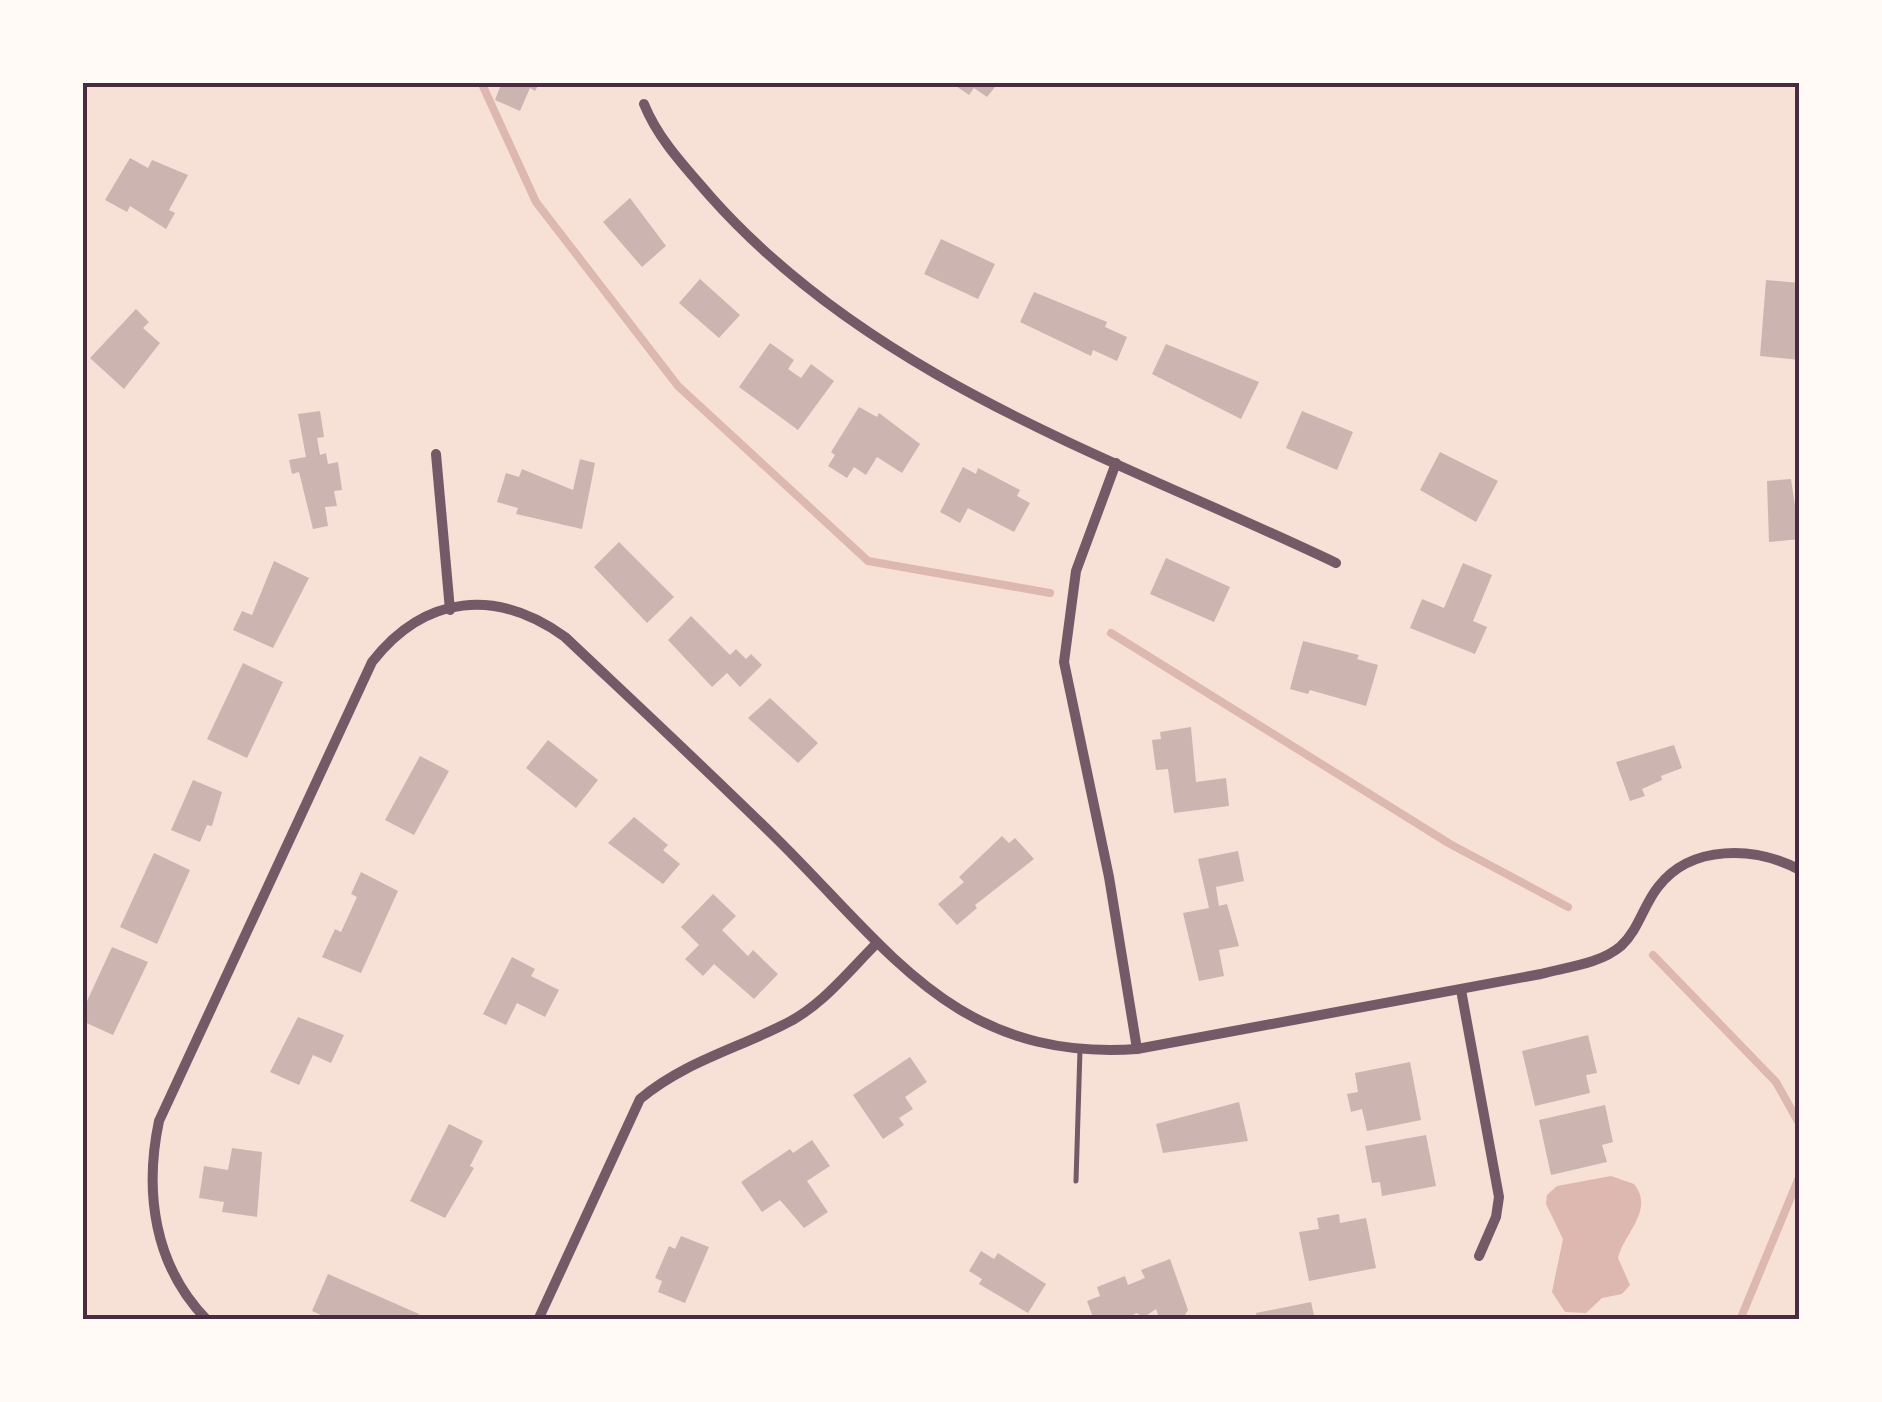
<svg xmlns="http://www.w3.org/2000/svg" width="1882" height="1402" viewBox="0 0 1882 1402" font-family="'Space Grotesk',sans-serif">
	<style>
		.water { fill: #dcb8b0 }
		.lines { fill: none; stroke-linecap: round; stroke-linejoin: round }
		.stream { stroke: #dcb8b0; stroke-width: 8 }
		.building { fill: #ccb4b1 }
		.service { stroke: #755966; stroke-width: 5 }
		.minor { stroke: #755966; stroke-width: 10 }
		.neatline { fill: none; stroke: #4a2c40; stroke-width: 4 }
	</style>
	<rect width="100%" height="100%" fill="#f7e1d7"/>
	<path class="water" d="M 1611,1176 L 1634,1184 C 1655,1210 1624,1233 1618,1258 L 1630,1285 L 1622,1294 L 1602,1298 L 1586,1313 L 1565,1312 L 1552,1292 L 1563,1239 L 1546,1204 L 1547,1195 L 1557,1186 Z"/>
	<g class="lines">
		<g class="stream">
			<path d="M 481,82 L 536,202 L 678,386 L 868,561 L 1050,593"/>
			<path d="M 1111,633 L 1450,844 L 1568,907"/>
			<path d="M 1653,955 L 1776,1082 L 1800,1125"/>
			<path d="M 1740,1320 L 1800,1175"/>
		</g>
	</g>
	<g class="building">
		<path d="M 502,82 L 539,82 L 539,84 L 535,91 L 530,88 L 520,111 L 495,100 Z"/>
		<path d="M 950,82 L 999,82 L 987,97 L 974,88 L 969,95 Z"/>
		<path d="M 130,158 L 148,168 L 152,160 L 188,175 L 169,210 L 175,213 L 166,229 L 130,206 L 127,212 L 105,200 Z"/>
		<path d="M 630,198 L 666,246 L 642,267 L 603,222 Z"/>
		<path d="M 941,239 L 995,264 L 978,299 L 924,274 Z"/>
		<path d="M 700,279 L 740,315 L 719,338 L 679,303 Z"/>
		<path d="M 1766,280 L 1800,283 L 1800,360 L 1760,356 Z"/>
		<path d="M 1034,292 L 1107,322 L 1105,327 L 1127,337 L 1117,361 L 1093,350 L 1091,356 L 1020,322 Z"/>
		<path d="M 136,309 L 149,322 L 143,328 L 160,343 L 124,389 L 90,358 Z"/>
		<path d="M 770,343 L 794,360 L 788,369 L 801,378 L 811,364 L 834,381 L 798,430 L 739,387 Z"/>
		<path d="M 1166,344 L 1259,382 L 1241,419 L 1152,374 Z"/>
		<path d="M 859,407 L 877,417 L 879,413 L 920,444 L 902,473 L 877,457 L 866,475 L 854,467 L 847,478 L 828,466 L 835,455 L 831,452 Z"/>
		<path d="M 320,411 L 324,437 L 317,438 L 320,455 L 326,453 L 328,464 L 338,462 L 342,490 L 334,491 L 337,506 L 325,507 L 328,526 L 313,529 L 299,472 L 292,474 L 289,460 L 306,457 L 298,414 Z"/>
		<path d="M 1302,411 L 1353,432 L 1337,470 L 1286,448 Z"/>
		<path d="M 1440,452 L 1498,481 L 1476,522 L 1420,490 Z"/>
		<path d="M 580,459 L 595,463 L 582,529 L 516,514 L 518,508 L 497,502 L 506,473 L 519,477 L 522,469 L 573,490 Z"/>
		<path d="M 963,467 L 976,474 L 978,468 L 1020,490 L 1017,496 L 1030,503 L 1014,532 L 968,508 L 960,523 L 940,512 Z"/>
		<path d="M 1791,479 L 1800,539 L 1769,542 L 1767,481 Z"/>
		<path d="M 619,542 L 674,597 L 647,623 L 594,567 Z"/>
		<path d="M 1166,558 L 1230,587 L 1214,622 L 1150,594 Z"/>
		<path d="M 274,561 L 309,578 L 273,648 L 233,630 L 242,611 L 252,615 Z"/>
		<path d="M 1463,563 L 1492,575 L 1473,621 L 1487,627 L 1475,654 L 1410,628 L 1422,599 L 1444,608 Z"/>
		<path d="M 691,616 L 730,655 L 736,649 L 746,659 L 751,654 L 762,665 L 740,687 L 727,673 L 712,687 L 668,640 Z"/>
		<path d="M 1303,641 L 1359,655 L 1357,659 L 1378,665 L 1366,706 L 1310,690 L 1308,694 L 1290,689 Z"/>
		<path d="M 243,663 L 283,682 L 247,758 L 207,739 Z"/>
		<path d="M 770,698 L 818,743 L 798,763 L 748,718 Z"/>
		<path d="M 1191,727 L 1196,782 L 1226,778 L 1229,806 L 1174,813 L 1168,769 L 1156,770 L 1152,740 L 1161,739 L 1160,732 Z"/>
		<path d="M 548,740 L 598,780 L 576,808 L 526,768 Z"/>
		<path d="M 1674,745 L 1682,768 L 1661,776 L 1662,780 L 1642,789 L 1645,796 L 1630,801 L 1616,762 Z"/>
		<path d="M 420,756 L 449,771 L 414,835 L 385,820 Z"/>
		<path d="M 193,780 L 222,792 L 212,826 L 207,825 L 200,842 L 171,830 Z"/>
		<path d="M 634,817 L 668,845 L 663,850 L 680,864 L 663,884 L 608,843 Z"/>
		<path d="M 1002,836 L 1009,843 L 1015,838 L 1034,859 L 975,905 L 977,908 L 957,925 L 938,904 L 964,882 L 959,877 Z"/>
		<path d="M 1238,851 L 1244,881 L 1216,887 L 1219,906 L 1227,904 L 1239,946 L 1219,950 L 1224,976 L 1199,981 L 1183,913 L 1209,908 L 1198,859 Z"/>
		<path d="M 154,853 L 190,870 L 157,944 L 120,927 Z"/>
		<path d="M 361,872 L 398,891 L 361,973 L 322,957 L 335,929 L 341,932 L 357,897 L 351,894 Z"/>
		<path d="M 713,894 L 736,916 L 722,930 L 748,956 L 753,950 L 778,974 L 754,999 L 714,964 L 703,976 L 685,959 L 699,945 L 681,927 Z"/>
		<path d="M 112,947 L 148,962 L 113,1035 L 82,1021 L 82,1012 Z"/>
		<path d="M 512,957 L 535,969 L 531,976 L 559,990 L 545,1017 L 517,1003 L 506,1025 L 483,1014 Z"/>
		<path d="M 298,1017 L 344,1035 L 331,1063 L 313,1055 L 299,1085 L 270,1072 Z"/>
		<path d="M 1588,1035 L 1597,1073 L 1586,1075 L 1590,1093 L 1535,1106 L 1522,1051 Z"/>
		<path d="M 910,1057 L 927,1082 L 905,1097 L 913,1109 L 899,1118 L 904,1125 L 883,1139 L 853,1095 Z"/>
		<path d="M 1410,1062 L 1421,1120 L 1367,1131 L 1362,1109 L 1351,1112 L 1347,1094 L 1358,1092 L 1355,1073 Z"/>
		<path d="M 1239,1102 L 1248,1141 L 1163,1153 L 1156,1124 Z"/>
		<path d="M 1605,1105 L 1613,1142 L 1602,1145 L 1607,1162 L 1551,1175 L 1539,1120 Z"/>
		<path d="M 449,1124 L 483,1141 L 470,1166 L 474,1168 L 445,1218 L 410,1201 Z"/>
		<path d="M 1426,1135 L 1436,1186 L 1382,1196 L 1380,1182 L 1372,1183 L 1365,1146 Z"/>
		<path d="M 812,1140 L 830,1166 L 807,1181 L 828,1212 L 804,1228 L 780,1200 L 762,1212 L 741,1182 L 790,1149 L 793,1153 Z"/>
		<path d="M 232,1148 L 262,1152 L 257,1217 L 222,1212 L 224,1202 L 199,1198 L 204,1166 L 228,1170 Z"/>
		<path d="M 1339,1214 L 1340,1223 L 1366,1218 L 1376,1268 L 1309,1281 L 1299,1232 L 1319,1229 L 1317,1218 Z"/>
		<path d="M 681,1236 L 709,1247 L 685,1303 L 658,1292 L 662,1281 L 655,1278 L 669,1246 L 675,1249 Z"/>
		<path d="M 981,1251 L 994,1259 L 998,1253 L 1046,1284 L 1028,1313 L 979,1284 L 982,1279 L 969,1271 Z"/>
		<path d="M 1170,1259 L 1188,1310 L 1183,1318 L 1160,1320 L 1156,1309 L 1143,1318 L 1137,1313 L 1122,1320 L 1094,1320 L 1087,1301 L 1100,1296 L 1097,1287 L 1125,1276 L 1128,1285 L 1145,1278 L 1141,1270 Z"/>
		<path d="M 328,1274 L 419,1314 L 416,1320 L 332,1320 L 312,1311 Z"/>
		<path d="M 1311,1302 L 1315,1320 L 1257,1320 L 1256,1313 Z"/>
	</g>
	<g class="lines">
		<path class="service" d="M 1076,1181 L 1080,1050"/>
		<g class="minor">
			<path d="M 644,104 C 658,139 685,167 710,196 C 875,382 1118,459 1336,563"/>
			<path d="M 436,454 L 450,610"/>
			<path d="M 1116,463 L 1076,571 L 1064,662 L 1109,877 L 1137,1049"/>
			<path d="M 1461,990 L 1499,1197 L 1496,1217 L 1479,1256"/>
			<path d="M 207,1320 C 154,1266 144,1192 159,1121 L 372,662 C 425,594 497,588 565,637 C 637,705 709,772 779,841 C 892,953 958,1061 1137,1049 L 1541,974 C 1567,967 1600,964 1621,946 C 1639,929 1643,906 1658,887 C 1691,844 1755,846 1800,870"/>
			<path d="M 538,1320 L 640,1099 C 683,1063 733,1050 783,1025 C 820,1008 848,972 876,944"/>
		</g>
	</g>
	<rect width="1882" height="1402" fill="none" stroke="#fffaf5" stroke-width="170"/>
	<rect x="85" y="85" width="1712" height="1232" class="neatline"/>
</svg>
